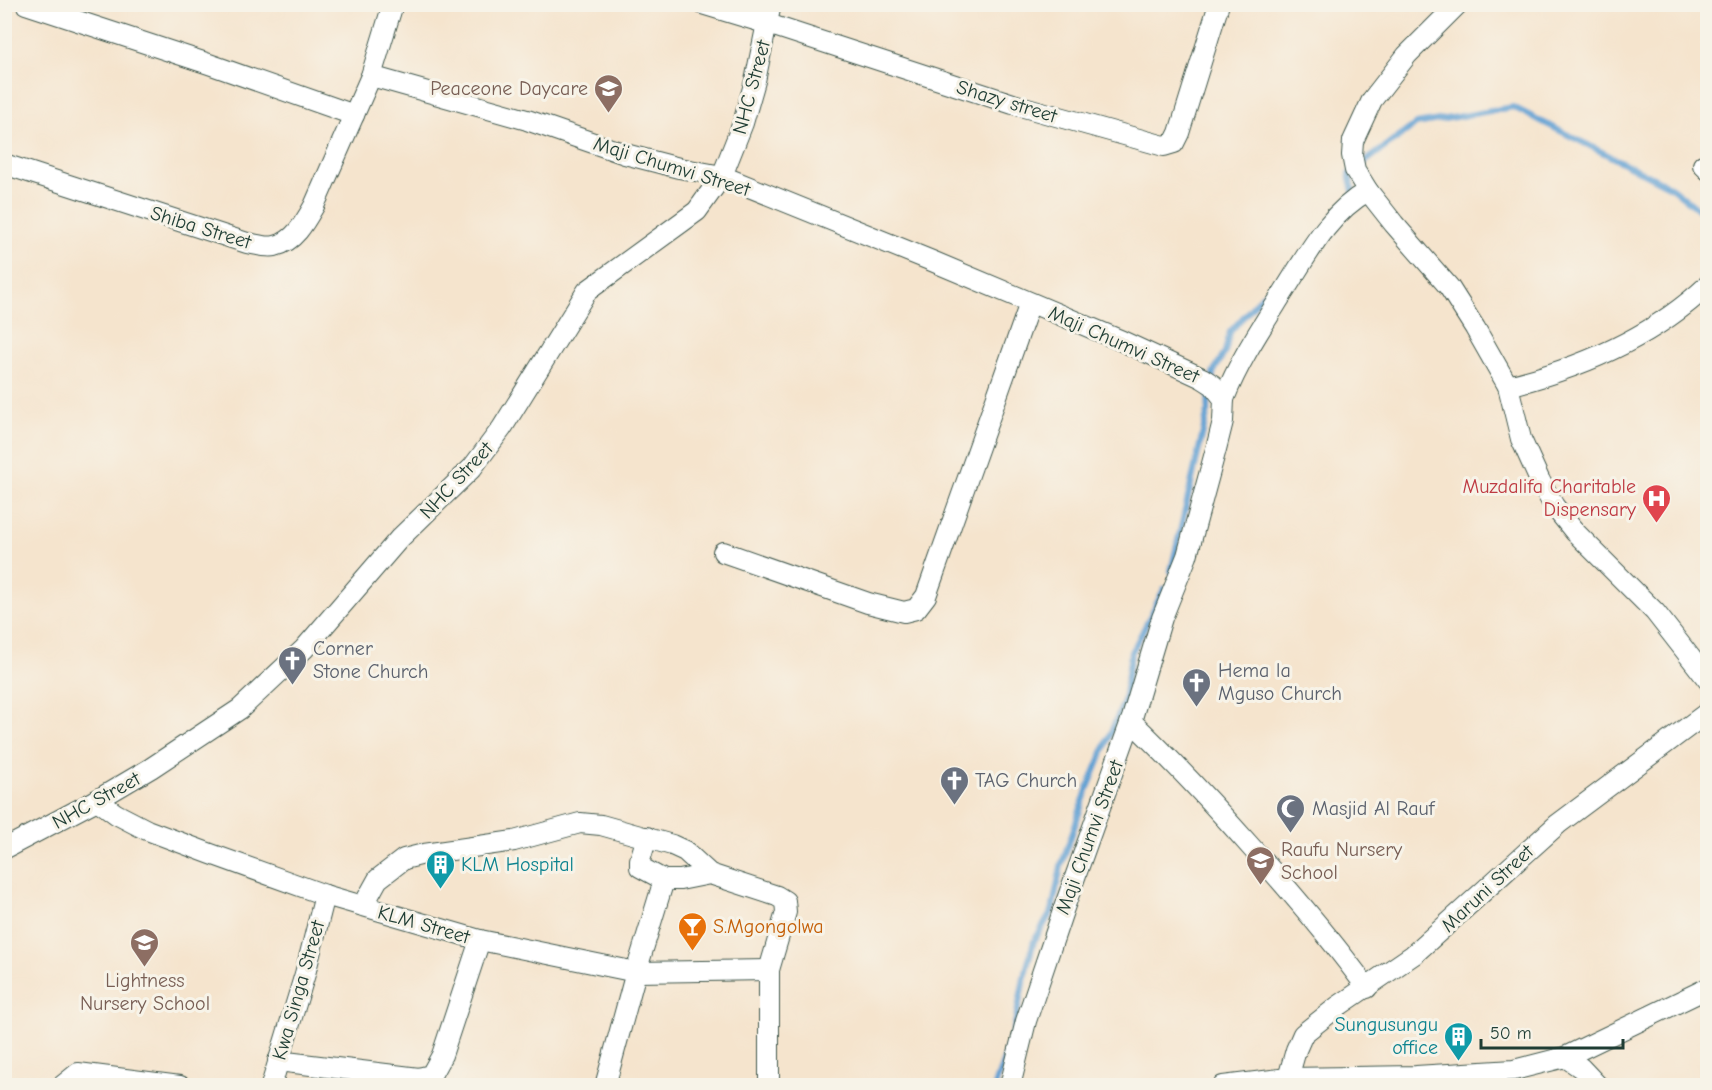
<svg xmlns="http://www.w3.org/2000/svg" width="1712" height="1090" viewBox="0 0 1712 1090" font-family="'Comic Neue',sans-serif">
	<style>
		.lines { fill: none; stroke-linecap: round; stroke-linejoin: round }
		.stream { stroke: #60a0d3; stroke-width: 6 }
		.street-casing { stroke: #3f564b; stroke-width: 22 }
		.street { stroke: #fff; stroke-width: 20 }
		.labels { text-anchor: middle; stroke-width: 6; stroke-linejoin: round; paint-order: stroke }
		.street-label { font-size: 20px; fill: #1f3d34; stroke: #f7f3e8 }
		.education-label { font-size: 20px; fill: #785e54; stroke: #f7f3e8; text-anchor: end }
		.health-label { font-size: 20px; fill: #be3a42; stroke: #f7f3e8; text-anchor: end }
		.worship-label { font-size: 20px; fill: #5b616d; stroke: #f7f3e8; text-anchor: start }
		.culture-label { font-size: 20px; fill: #0d838f; stroke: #f7f3e8; text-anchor: start }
		.food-label { font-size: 20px; fill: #c56008; stroke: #f7f3e8; text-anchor: start }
	</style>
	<rect width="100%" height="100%" fill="#f7f3e8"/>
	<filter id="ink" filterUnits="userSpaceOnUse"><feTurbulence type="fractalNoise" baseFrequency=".0167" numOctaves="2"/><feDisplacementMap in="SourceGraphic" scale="12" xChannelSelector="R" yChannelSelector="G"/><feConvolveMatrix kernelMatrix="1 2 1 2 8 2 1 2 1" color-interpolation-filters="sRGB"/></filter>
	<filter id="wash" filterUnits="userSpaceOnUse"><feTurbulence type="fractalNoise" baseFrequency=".008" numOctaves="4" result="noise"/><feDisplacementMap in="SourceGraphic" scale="24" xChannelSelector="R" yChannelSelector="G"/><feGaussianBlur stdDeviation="1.35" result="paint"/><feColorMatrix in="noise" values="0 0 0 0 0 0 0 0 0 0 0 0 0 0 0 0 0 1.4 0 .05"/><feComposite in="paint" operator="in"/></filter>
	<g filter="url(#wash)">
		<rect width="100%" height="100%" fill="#f5e4cd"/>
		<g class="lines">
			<g class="stream">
				<path d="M 1357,168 L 1416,124 L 1513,107 L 1671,187 L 1708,217"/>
				<path d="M 1349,174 L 1354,196"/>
				<path d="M 1213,380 L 1213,373 L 1225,352 L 1230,332 L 1262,296 L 1285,276"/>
				<path d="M 1171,571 L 1208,410 L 1209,388"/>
				<path d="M 995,1086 L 1014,1029 L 1024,978 L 1034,941 L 1052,911 L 1061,866 L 1087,790 L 1124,701 L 1131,654 L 1164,589"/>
			</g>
		</g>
	</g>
	<g filter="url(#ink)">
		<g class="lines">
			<defs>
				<g id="street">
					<path d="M 26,4 L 209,64 L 354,115"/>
					<path d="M 702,4 L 768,24 L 1013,104 L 1164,146 L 1174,143 L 1179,133 L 1219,4"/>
					<path d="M 1458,4 L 1407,55 L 1372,100 L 1353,141 L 1352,155 L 1355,170 L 1368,191 L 1394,224 L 1449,287 L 1475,328 L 1508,386 L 1521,439 L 1540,481 L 1554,506 L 1575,532 L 1655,612 L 1708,680"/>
					<path d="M 371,76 L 527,120 L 625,154 L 679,168 L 722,176 L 932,261 L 1122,341 L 1202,378 L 1213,385 L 1224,399 L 1223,421 L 1216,449 L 1187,556 L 1162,618 L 1132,718 L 1064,908 L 1026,1021 L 1010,1086"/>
					<path d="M 4,164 L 247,243 C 255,244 267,248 275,246 C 294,242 305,222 314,206 L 371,76 L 393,4"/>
					<path d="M 1703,165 L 1708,170"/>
					<path d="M 1508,386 C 1581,368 1652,338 1708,285"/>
					<path d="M 1224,399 C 1239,361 1261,328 1283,293 C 1306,257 1329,212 1368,191"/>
					<path d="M 723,552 L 868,603 L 904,612 L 916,609 L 926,596 L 1030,303"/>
					<path d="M 1131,721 C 1173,761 1212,803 1251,847 C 1291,892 1331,938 1367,988"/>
					<path d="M 97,800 L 116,814 L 147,830 L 211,854 L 325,895 L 480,940 L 636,972 L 769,970"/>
					<path d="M 4,849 L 97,800 L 151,768 L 240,709 L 304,649 L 399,539 L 472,468 L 502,428 L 587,291 L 697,211 L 722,176 L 743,123 L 755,81 L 771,4"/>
					<path d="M 664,880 L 680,880 L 710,874"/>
					<path d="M 363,906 L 378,879 L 404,859 L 424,854 L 514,841 L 580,823 L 601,825 L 672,845 L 685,851 L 710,874 L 777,896 L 785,901 L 786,912 L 769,970 L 769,1086"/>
					<path d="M 1565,1057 L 1581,1068 L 1598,1086"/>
					<path d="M 278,1061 L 419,1078 L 431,1075 L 442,1055 L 480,940"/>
					<path d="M 1288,1078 L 1296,1050 L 1303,1034 L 1337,1007 L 1413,955 L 1558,824 L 1708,712"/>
					<path d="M 62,1086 L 78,1073 L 180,1086"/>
					<path d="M 271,1086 L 305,974 L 325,895"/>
					<path d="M 605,1086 L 636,972 L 664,880 L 640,867 L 640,860 L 647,837"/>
					<path d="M 1223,1086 L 1288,1078 L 1416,1076 L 1514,1070 L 1565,1057 L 1708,988"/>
				</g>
			</defs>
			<use href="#street" class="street-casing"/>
			<use href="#street" class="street"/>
		</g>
	</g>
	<defs>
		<symbol id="school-pin" viewBox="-11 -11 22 30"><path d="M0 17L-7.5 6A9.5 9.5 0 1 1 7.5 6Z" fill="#8d6e63" stroke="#f7f3e8"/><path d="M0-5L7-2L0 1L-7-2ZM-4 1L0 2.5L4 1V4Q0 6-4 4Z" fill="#fff"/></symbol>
		<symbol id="hospital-pin" viewBox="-11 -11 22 30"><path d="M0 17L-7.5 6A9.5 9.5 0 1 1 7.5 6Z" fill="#e0444e" stroke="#f7f3e8"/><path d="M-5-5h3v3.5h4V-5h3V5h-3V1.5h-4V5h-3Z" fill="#fff"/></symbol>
		<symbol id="church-pin" viewBox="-11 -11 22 30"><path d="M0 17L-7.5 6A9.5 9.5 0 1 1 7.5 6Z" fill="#6b7280" stroke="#f7f3e8"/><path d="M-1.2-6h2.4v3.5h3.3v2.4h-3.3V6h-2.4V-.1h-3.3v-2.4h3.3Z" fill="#fff"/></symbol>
		<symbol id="mosque-pin" viewBox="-11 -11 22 30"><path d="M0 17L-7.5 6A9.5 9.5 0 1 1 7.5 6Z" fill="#6b7280" stroke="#f7f3e8"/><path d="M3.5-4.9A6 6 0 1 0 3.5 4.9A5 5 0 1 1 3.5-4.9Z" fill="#fff"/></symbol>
		<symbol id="building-pin" viewBox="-11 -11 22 30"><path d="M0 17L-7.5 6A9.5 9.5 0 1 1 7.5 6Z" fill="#0f9aa8" stroke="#f7f3e8"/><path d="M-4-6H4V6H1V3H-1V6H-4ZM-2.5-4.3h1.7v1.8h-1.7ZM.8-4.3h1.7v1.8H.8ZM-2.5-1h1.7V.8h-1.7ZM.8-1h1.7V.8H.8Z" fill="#fff"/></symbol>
		<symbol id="bar-pin" viewBox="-11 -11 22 30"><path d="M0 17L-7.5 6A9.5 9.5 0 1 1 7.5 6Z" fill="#e8710a" stroke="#f7f3e8"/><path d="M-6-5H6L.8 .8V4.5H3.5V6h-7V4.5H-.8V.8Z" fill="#fff"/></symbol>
	</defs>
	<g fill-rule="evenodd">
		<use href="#school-pin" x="592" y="72" width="33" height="45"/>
		<use href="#hospital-pin" x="1640" y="482" width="33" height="45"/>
		<use href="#church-pin" x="276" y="644" width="33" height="45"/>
		<use href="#church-pin" x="1180" y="666" width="33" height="45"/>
		<use href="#church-pin" x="938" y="764" width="33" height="45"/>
		<use href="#mosque-pin" x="1274" y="792" width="33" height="45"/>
		<use href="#school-pin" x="1244" y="844" width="33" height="45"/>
		<use href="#building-pin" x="424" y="848" width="33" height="45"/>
		<use href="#bar-pin" x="676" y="910" width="33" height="45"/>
		<use href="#school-pin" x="128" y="926" width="33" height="45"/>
		<use href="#building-pin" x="1442" y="1020" width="33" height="45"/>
	</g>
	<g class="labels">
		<g class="street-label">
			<text transform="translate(751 87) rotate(-75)" y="7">NHC Street</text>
			<text transform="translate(1007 101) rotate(17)" y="7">Shazy street</text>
			<text transform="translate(672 166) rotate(17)" y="7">Maji Chumvi Street</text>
			<text transform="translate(201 227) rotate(17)" y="7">Shiba Street</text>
			<text transform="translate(1124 344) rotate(24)" y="7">Maji Chumvi Street</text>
			<text transform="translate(456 480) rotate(-47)" y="7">NHC Street</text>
			<text transform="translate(96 800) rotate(-29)" y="7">NHC Street</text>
			<text transform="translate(1089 837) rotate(-70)" y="7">Maji Chumvi Street</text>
			<text transform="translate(1487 888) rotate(-43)" y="7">Maruni Street</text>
			<text transform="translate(424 924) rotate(16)" y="7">KLM Street</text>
			<text transform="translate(298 990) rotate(-74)" y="7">Kwa Singa Street</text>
		</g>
		<g class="education-label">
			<text x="588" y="95">Peaceone Daycare</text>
			<text x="1281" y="856" text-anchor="start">Raufu Nursery<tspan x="1281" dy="23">School</tspan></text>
			<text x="145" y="987" text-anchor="middle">Lightness<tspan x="145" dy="23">Nursery School</tspan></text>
		</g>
		<g class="health-label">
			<text x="1636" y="493">Muzdalifa Charitable<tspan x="1636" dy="23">Dispensary</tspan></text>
		</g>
		<g class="worship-label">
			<text x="313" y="655">Corner<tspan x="313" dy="23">Stone Church</tspan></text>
			<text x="1218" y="677">Hema la<tspan x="1218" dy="23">Mguso Church</tspan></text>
			<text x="975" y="787">TAG Church</text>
			<text x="1312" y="815">Masjid Al Rauf</text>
		</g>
		<g class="culture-label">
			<text x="461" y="871">KLM Hospital</text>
			<text x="1438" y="1031" text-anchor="end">Sungusungu<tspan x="1438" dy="23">office</tspan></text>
		</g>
		<g class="food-label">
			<text x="713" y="933">S.Mgongolwa</text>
		</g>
	</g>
	<rect width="1712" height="1090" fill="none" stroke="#f7f3e8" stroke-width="24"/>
	<path d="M1481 1039v9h142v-9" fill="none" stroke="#1f3d34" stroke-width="3"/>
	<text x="1490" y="1039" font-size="18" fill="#1f3d34" stroke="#f7f3e8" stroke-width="4.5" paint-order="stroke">50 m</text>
</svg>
